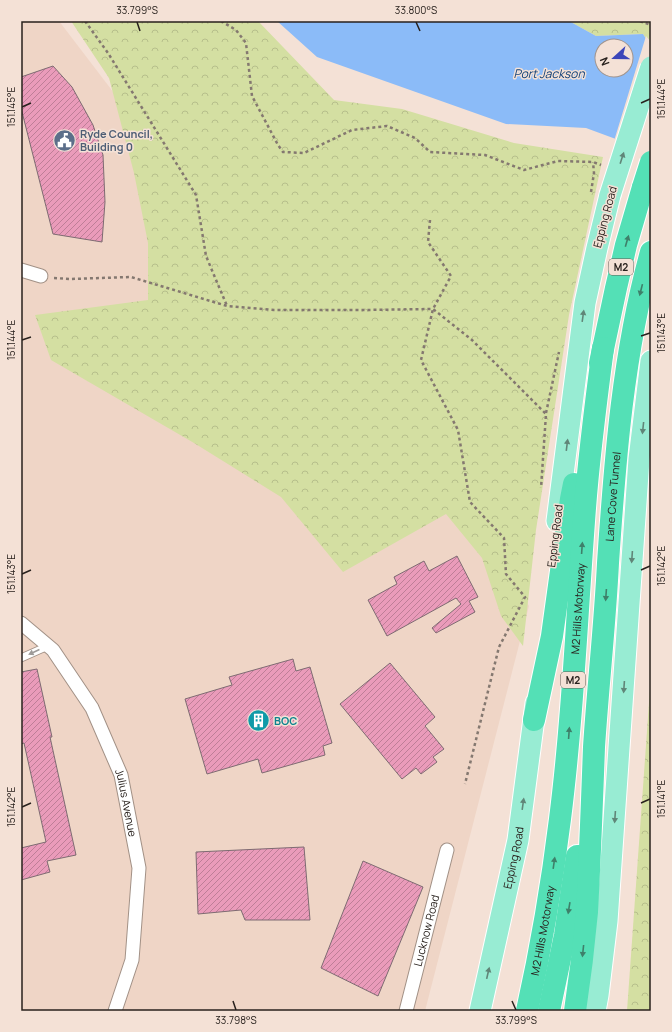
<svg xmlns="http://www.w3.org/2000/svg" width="672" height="1032" viewBox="0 0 672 1032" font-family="Manrope,sans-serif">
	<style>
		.built { fill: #efd5c6 }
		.forest { fill: url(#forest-crowns) }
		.water { fill: #8bbbf8; fill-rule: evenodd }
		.pier { fill: #f4e1d6 }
		.building { fill: url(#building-hatch); stroke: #7e6b72 }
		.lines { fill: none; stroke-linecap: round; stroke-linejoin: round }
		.lane-casing { stroke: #a29186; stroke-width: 9 }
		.street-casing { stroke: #a29186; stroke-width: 15 }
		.primary-casing { stroke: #fff; stroke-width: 23 }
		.highway-casing { stroke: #fff; stroke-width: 24 }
		.path { stroke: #847870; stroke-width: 2.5; stroke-dasharray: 3 3; stroke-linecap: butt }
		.lane { stroke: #fff; stroke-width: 7 }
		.street { stroke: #fff; stroke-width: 13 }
		.primary { stroke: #98ecd3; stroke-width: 21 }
		.highway { stroke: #54e0b6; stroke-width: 22 }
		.primary-bridge-casing { stroke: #fff; stroke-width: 23; stroke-linecap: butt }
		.highway-bridge-casing { stroke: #fff; stroke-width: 24; stroke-linecap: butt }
		.primary-bridge { stroke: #98ecd3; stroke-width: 21 }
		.highway-bridge { stroke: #54e0b6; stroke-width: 22 }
		.oneway { fill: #608678 }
		.oneway2 { fill: #3e806a }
		.oneway3 { fill: #9e9b99 }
		.ticks { fill: none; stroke: #28211d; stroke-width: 1.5 }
		.labels { text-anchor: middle; stroke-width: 3; stroke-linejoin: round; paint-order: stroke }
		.shield { fill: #f4e1d6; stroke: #655b54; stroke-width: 1 }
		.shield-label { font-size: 10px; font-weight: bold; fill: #28211d }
		.service-label { font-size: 11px; font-weight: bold; fill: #4e5e75; stroke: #f4e1d6; text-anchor: start }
		.street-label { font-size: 11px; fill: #28211d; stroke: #f4e1d6 }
		.culture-label { font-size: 11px; font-weight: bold; fill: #0d838f; stroke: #f4e1d6; text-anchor: start }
		.water-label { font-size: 12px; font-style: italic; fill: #124178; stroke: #f4e1d6 }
		.neatline { fill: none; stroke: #28211d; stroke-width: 1.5 }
		.ticks-label { font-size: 10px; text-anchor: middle; fill: #28211d }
	</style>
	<defs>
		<pattern id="forest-crowns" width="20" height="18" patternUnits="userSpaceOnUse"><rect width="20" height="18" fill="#d4dfa2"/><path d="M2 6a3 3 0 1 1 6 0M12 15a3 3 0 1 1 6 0" fill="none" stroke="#b6bf8b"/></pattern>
		<pattern id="building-hatch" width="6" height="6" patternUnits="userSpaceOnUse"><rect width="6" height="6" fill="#ea9bba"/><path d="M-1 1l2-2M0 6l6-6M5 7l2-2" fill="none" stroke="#be7e97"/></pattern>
	</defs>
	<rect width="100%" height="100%" fill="#f4e1d6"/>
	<path class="built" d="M 21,21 L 59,21 L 217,228 L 387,355 L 529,606 L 425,1011 L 21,1011 Z"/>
	<g class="forest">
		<path d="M 71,21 L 258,21 L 334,100 L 402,109 L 514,143 L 603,157 L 569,315 L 536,530 L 523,646 L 501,616 L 482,558 L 446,514 L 343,572 L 281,497 L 194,443 L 51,360 L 35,315 L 148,300 L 148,243 L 134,173 L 109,78 Z"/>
		<path d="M 569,21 L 651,21 L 651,32 L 648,42 L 643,34 L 596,36 Z"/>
		<path d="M 651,675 L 651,1011 L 627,1011 Z"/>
	</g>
	<path class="water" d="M 277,21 L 569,21 L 596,36 L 643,34 L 648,42 L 651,152 L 586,128 L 506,124 L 317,57 ZM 602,46 L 626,46 L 626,70 L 602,70 Z"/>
	<path class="pier" d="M 646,36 L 650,41 L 651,42 L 651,154 L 614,141 Z"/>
	<g class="building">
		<path d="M 53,66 L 72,87 L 93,125 L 103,155 L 105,202 L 102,242 L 53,234 L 21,108 L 21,77 Z"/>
		<path d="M 457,556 L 478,597 L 469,601 L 475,612 L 436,633 L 432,628 L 461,604 L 456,598 L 387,636 L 368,600 L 397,584 L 394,577 L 424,561 L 429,571 Z"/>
		<path d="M 293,659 L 296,671 L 310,667 L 332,743 L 323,746 L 325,755 L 262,773 L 258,759 L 207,774 L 185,699 L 232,685 L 229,677 Z"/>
		<path d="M 390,663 L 435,717 L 425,726 L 444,749 L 433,757 L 437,762 L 421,774 L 416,768 L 402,779 L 340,704 Z"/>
		<path d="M 37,669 L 52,737 L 50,737 L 76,855 L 47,861 L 50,872 L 21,880 L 21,848 L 46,842 L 24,743 L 21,744 L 21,672 Z"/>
		<path d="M 304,847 L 310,920 L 245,920 L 241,910 L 198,914 L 196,852 Z"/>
		<path d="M 363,861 L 423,887 L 378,996 L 321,968 Z"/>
	</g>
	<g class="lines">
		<defs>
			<path id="lane" d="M 21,658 L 48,646"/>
			<g id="street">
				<path d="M 21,270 L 41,276"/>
				<path id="s1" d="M 21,623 L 53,650 L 92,708 L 121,775 L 139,868 L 132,960 L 115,1011"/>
				<path id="s2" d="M 406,1011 L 447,850"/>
			</g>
			<g id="primary">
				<path d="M 557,521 L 585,303 L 597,248 L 610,195"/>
				<path id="s3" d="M 480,1011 L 518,840 L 536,703"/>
				<path d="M 595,1011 L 598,995 L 607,921 L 639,459 L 651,361"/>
			</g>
			<g id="highway">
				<path d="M 600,363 L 616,288 L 626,245 L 643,187"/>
				<path d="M 534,720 L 552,636 L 571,499 L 574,484"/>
				<path id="s4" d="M 527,1011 C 541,948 552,884 560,819 C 573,716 577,612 585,508 C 589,454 596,401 603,348"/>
				<path d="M 549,1011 L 565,935 L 577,856"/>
				<path id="s5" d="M 575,1011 C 580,978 584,945 587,912 C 590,857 592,802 594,747 C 598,686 605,624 608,563 C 615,459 623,353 651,252"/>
			</g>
		</defs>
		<use href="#lane" class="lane-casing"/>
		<use href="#street" class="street-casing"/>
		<use href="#primary" class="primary-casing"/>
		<use href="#highway" class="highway-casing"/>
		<g class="path">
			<path d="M 85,21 L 108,53 L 196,195 L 206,256 L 227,306"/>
			<path d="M 221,21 L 236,30 L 246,43 L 252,96 L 278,145 L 283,152 L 304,153 L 352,130 L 387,126 L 415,138 L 430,152 L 485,155 L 524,170 L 558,161 L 593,162 L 601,165"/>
			<path d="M 640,21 L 651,25"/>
			<path d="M 591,192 L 594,173 L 593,162"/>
			<path d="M 430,220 L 428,242 L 451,276 L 433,309 L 421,360 L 458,430 L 470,502 L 504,538 L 506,574 L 525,597 L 499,647 L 465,784"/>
			<path d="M 54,278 L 70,279 L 131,277 L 227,306 L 274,310 L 362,310 L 433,309 L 472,340 L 546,414 L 541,488"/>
			<path d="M 546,413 L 559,352"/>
		</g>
		<use href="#lane" class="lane"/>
		<use href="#street" class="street"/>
		<use href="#primary" class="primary"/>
		<use href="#highway" class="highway"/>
		<defs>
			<path id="primary-bridge" d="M 610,195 L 651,67"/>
			<path id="highway-bridge" d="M 643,187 L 651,162"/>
		</defs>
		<use href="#primary-bridge" class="primary-bridge-casing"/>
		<use href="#highway-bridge" class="highway-bridge-casing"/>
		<use href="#primary-bridge" class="primary-bridge"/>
		<use href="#highway-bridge" class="highway-bridge"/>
	</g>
	<defs><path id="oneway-solid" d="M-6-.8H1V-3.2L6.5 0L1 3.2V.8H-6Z"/></defs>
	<g class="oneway">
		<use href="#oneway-solid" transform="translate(622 158) rotate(-72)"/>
		<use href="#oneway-solid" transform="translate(583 316) rotate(-82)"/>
		<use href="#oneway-solid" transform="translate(643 428) rotate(96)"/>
		<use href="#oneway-solid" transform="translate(567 445) rotate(-83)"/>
		<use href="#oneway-solid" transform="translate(632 557) rotate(94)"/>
		<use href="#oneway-solid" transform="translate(624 687) rotate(94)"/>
		<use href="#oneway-solid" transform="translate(523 804) rotate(-82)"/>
		<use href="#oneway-solid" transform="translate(615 817) rotate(94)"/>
		<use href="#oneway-solid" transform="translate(488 973) rotate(-77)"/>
	</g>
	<g class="oneway2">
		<use href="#oneway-solid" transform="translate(627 241) rotate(-74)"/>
		<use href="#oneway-solid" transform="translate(641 290) rotate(104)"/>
		<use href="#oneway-solid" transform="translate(582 548) rotate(-86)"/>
		<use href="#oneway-solid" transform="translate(606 595) rotate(94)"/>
		<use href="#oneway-solid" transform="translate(569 733) rotate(-86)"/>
		<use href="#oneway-solid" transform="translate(554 863) rotate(-82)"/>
		<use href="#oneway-solid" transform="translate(569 908) rotate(99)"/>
		<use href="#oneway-solid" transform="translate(583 951) rotate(96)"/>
	</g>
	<use class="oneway3" href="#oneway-solid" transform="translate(34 652) rotate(155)"/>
	<path class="ticks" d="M 137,22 L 140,31M 416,22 L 420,31M 641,103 L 650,99M 22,107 L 31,103M 641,336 L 650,333M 22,340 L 31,337M 641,570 L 650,566M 22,574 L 31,570M 641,803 L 650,799M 22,807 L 31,803M 233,1001 L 236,1010M 512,1001 L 516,1010"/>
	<defs>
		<symbol id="civic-disc" viewBox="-11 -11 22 22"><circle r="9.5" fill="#5c6f8a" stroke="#f4e1d6"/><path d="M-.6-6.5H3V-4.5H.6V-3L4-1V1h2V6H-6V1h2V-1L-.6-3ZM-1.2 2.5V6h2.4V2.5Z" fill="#fff"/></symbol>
		<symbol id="building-disc" viewBox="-11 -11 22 22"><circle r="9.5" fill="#0f9aa8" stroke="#f4e1d6"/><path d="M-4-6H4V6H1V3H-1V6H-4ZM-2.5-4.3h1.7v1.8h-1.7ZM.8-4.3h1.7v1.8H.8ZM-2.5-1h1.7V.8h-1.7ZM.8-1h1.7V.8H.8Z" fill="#fff"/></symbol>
	</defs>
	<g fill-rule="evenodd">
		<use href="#civic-disc" x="52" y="128" width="25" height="25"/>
		<use href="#building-disc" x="246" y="708" width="25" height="25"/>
	</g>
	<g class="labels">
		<g class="shield">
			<rect x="609" y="259" width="24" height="16" rx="3"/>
			<rect x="561" y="672" width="24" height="16" rx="3"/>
		</g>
		<g class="shield-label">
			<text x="621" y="271">M2</text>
			<text x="573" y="684">M2</text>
		</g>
		<g class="service-label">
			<text x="80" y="138">Ryde Council,<tspan x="80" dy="13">Building 0</tspan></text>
		</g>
		<g class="street-label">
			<text transform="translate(605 217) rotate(-75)" y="4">Epping Road</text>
			<text dy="4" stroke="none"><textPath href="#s5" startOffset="516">Lane Cove Tunnel</textPath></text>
			<text transform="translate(555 536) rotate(-83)" y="4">Epping Road</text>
			<text dy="4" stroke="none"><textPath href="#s4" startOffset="406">M2 Hills Motorway</textPath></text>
			<text dy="4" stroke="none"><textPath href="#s1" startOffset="213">Julius Avenue</textPath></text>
			<text dy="4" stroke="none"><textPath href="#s3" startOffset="157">Epping Road</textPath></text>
			<text dy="4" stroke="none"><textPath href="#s2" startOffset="83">Lucknow Road</textPath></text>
			<text dy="4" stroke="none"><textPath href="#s4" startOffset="82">M2 Hills Motorway</textPath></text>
		</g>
		<g class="culture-label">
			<text x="274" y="725">BOC</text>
		</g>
		<g class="water-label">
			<text x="549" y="78">Port Jackson</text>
		</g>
	</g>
	<rect width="672" height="1032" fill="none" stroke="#f4e1d6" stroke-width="44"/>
	<g transform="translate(614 58) rotate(249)"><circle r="19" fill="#f4e1d6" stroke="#a2948c"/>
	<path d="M0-3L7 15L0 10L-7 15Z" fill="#3c45b9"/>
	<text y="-6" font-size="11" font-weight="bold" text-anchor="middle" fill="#28211d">N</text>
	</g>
	<rect x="22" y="22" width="628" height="988" class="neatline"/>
	<g class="ticks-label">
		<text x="137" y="14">33.799°S</text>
		<text x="416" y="14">33.800°S</text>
		<text transform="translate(661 99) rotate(-90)" y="4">151.144°E</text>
		<text transform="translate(11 107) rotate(-90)" y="4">151.145°E</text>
		<text transform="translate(661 333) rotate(-90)" y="4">151.143°E</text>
		<text transform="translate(11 340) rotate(-90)" y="4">151.144°E</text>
		<text transform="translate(661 566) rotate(-90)" y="4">151.142°E</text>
		<text transform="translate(11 574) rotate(-90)" y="4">151.143°E</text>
		<text transform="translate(661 799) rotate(-90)" y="4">151.141°E</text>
		<text transform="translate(11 807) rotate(-90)" y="4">151.142°E</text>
		<text x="236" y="1024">33.798°S</text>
		<text x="516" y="1024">33.799°S</text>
	</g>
</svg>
